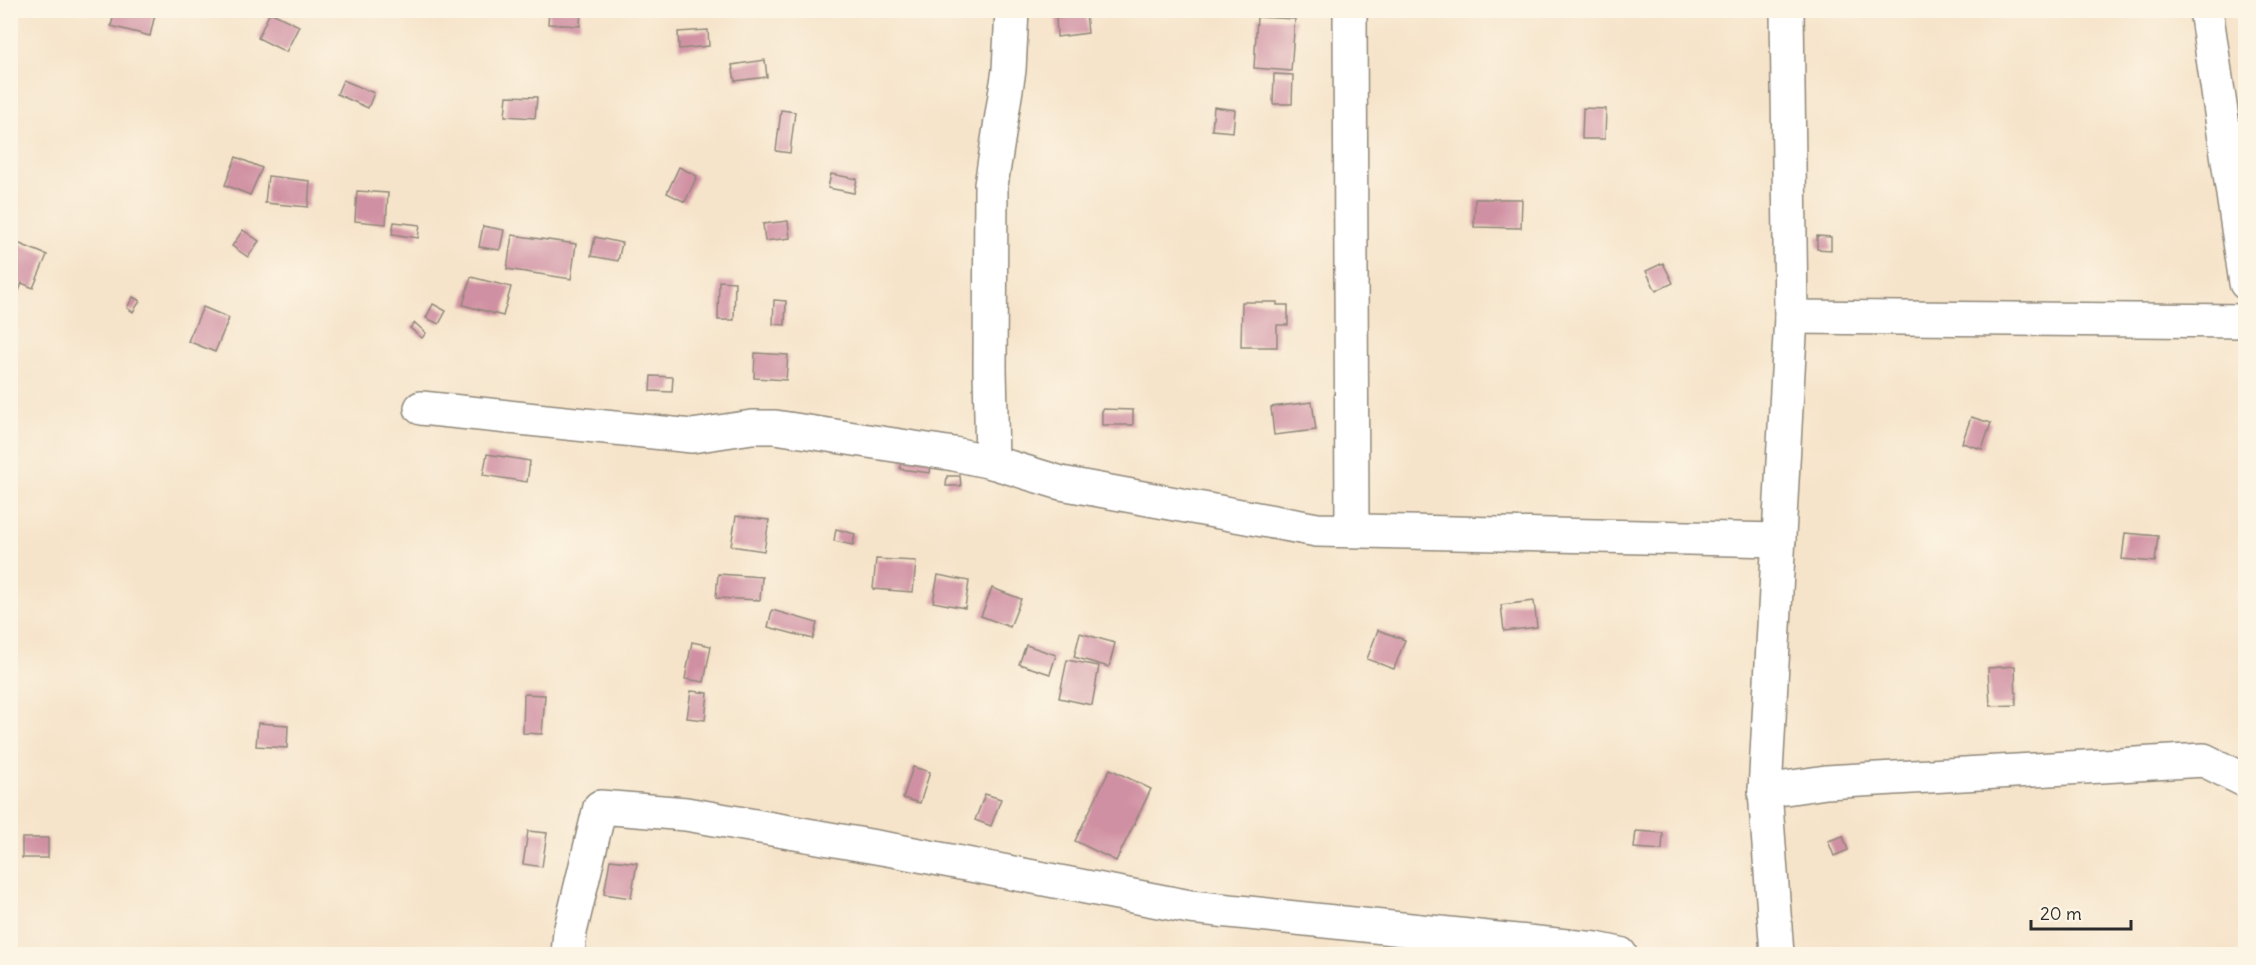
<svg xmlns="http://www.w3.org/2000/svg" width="2256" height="965" viewBox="0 0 2256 965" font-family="Delius,sans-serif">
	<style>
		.building { fill: #d090a3 }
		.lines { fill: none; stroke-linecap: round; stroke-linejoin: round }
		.street-casing { stroke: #90887a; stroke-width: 36 }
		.street { stroke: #fff; stroke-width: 33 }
	</style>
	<rect width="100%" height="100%" fill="#fcf5e5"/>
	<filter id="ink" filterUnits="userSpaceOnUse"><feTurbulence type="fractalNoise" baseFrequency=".0167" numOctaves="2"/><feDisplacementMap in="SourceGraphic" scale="12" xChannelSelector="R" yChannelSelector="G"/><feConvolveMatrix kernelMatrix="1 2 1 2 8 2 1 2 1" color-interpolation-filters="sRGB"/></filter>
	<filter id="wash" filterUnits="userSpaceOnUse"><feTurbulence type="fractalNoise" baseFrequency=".008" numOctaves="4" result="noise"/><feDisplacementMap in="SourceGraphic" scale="24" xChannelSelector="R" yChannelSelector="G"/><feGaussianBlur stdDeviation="1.35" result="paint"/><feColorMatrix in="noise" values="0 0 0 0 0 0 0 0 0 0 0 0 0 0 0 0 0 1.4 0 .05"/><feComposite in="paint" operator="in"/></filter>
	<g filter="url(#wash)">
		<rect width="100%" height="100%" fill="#f6e4ca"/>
		<g id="blocks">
			<g class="building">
				<path d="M 115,10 L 156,10 L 150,36 L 111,26 Z"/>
				<path d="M 549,10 L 581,10 L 580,26 L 548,24 Z"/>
				<path d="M 270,12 L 299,26 L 286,52 L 258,38 Z"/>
				<path d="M 1086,14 L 1088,33 L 1057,37 L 1056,17 Z"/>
				<path d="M 1257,17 L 1295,19 L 1291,71 L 1254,68 Z"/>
				<path d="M 708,30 L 709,46 L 679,49 L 678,32 Z"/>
				<path d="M 765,60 L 767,77 L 735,81 L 732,65 Z"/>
				<path d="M 1274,74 L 1293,75 L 1292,104 L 1273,104 Z"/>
				<path d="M 343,80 L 374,93 L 368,108 L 337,94 Z"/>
				<path d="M 507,96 L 537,97 L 535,118 L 505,116 Z"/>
				<path d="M 1214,107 L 1235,110 L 1233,132 L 1212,130 Z"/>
				<path d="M 1583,108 L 1606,109 L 1605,139 L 1582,139 Z"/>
				<path d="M 781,110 L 795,112 L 790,153 L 776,151 Z"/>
				<path d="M 236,157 L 262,168 L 250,195 L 225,185 Z"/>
				<path d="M 679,167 L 697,176 L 685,202 L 667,193 Z"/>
				<path d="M 831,174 L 857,179 L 854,193 L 828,188 Z"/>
				<path d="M 268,176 L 310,181 L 308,207 L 265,203 Z"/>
				<path d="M 357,191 L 388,193 L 386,224 L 355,221 Z"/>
				<path d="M 1475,199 L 1522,199 L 1521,228 L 1474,227 Z"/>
				<path d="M 788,221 L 790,238 L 765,241 L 763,224 Z"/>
				<path d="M 394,222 L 420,225 L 418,238 L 392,234 Z"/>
				<path d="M 483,226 L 504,230 L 500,250 L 479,247 Z"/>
				<path d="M 243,230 L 259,241 L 248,257 L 232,246 Z"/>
				<path d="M 512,235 L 576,244 L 571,279 L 507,269 Z"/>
				<path d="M 1817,236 L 1831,237 L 1831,250 L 1817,249 Z"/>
				<path d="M 595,237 L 622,243 L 618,261 L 591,256 Z"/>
				<path d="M 10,240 L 47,255 L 33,288 L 22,283 L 19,291 L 10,288 Z"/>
				<path d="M 1663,263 L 1673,283 L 1656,291 L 1646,271 Z"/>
				<path d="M 471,277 L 511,287 L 503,316 L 463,305 Z"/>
				<path d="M 719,281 L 735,282 L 734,320 L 718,320 Z"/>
				<path d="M 133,297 L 140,301 L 133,312 L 127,308 Z"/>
				<path d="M 774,300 L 786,301 L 785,325 L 773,324 Z"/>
				<path d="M 1242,302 L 1277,302 L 1277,305 L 1288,305 L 1288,325 L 1277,325 L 1277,347 L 1241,347 Z"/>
				<path d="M 433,304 L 446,311 L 439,324 L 426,318 Z"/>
				<path d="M 203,307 L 229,318 L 215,352 L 188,341 Z"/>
				<path d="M 415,323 L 426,333 L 422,338 L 410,328 Z"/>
				<path d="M 755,353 L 788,355 L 786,380 L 754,378 Z"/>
				<path d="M 651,376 L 673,377 L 672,392 L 650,391 Z"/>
				<path d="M 1312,402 L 1316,430 L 1274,435 L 1271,407 Z"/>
				<path d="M 1102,409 L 1133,410 L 1133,425 L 1102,425 Z"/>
				<path d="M 1971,417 L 1991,423 L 1982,449 L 1962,443 Z"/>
				<path d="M 902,451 L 932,455 L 930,473 L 900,469 Z"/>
				<path d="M 487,454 L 530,461 L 527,482 L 483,475 Z"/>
				<path d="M 947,476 L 960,476 L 961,486 L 946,486 Z"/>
				<path d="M 736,516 L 769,520 L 764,551 L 731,546 Z"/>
				<path d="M 836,529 L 855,534 L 853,545 L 834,541 Z"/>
				<path d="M 2125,533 L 2158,536 L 2155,562 L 2122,559 Z"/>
				<path d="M 876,559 L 916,561 L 913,592 L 873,589 Z"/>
				<path d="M 718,574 L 762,577 L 760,600 L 716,598 Z"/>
				<path d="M 938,575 L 969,581 L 965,608 L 933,602 Z"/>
				<path d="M 992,588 L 1021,599 L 1010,627 L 981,616 Z"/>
				<path d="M 1534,601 L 1537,627 L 1504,631 L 1501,605 Z"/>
				<path d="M 772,610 L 817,623 L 813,639 L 768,627 Z"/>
				<path d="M 1378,630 L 1405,640 L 1394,669 L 1367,659 Z"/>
				<path d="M 1080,633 L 1115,643 L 1109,667 L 1074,657 Z"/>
				<path d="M 692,642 L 711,646 L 704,682 L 685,679 Z"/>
				<path d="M 1026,645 L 1056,655 L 1050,674 L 1019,664 Z"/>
				<path d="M 1067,660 L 1099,666 L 1092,705 L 1059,698 Z"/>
				<path d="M 2015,666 L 2016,705 L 1990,706 L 1988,668 Z"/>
				<path d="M 691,691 L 708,693 L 705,720 L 687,718 Z"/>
				<path d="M 524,694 L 545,695 L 542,734 L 523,733 Z"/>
				<path d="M 258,723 L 288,725 L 287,748 L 256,746 Z"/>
				<path d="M 913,767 L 930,772 L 920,803 L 903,798 Z"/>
				<path d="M 1110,769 L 1151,789 L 1116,861 L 1075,841 Z"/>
				<path d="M 985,794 L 1001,799 L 991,826 L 975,820 Z"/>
				<path d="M 528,831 L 547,833 L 542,867 L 523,864 Z"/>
				<path d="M 1636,831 L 1663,833 L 1662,850 L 1634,848 Z"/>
				<path d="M 1843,836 L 1848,850 L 1834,856 L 1828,841 Z"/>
				<rect x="22" y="838" width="26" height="20"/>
				<path d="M 610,860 L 637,863 L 631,898 L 604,894 Z"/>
			</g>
		</g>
	</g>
	<g filter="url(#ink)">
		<use href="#blocks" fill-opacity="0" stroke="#90887a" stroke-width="1.5"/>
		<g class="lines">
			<defs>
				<g id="street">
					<path d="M 1350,10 L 1352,530"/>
					<path d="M 2206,10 L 2246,283"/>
					<path d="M 1791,317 L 2246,321"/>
					<path d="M 421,408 L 692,436 L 752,427 L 775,427 L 954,454 L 992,462 L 1061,483 L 1317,530 L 1779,540"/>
					<path d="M 992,462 L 990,369 L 991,185 L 1009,70 L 1012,10"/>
					<path d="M 1765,791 L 1826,782 L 2204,760 L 2246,781"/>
					<path d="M 568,954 L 570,932 L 600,807 L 686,814 L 893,850 L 1190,907 L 1596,949 L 1620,954"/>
					<path d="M 1777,954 L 1765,791 L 1791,317 L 1787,10"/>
				</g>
			</defs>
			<use href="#street" class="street-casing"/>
			<use href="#street" class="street"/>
		</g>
	</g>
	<rect width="2256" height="965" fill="none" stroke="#fcf5e5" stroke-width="36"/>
	<path d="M2031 920v9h100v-9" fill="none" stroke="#2b2b2b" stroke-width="3"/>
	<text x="2040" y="920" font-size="18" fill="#2b2b2b" stroke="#fcf5e5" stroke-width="4.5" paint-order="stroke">20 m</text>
</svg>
